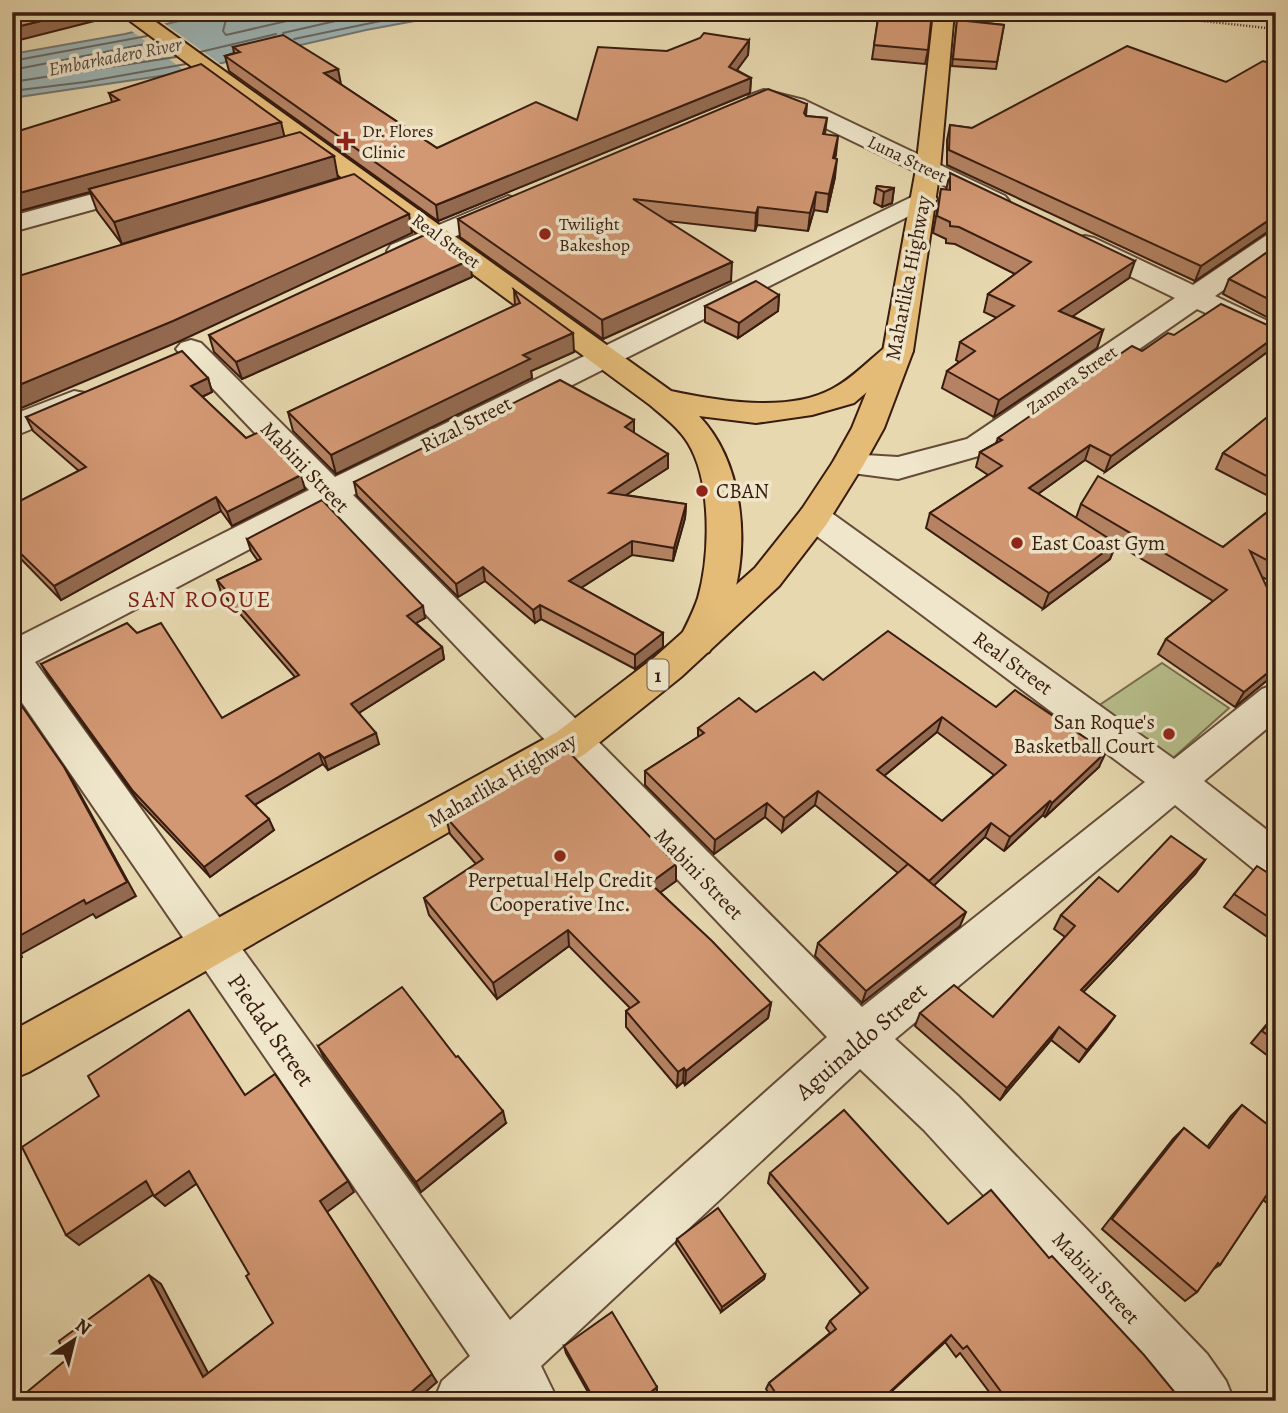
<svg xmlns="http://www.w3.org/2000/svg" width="1288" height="1413" viewBox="0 0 1288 1413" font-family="Alegreya,serif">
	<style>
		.green { fill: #b6be8a; stroke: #776d4c; stroke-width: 2 }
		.water { fill: #9db6b7; stroke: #757874; stroke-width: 2 }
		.pier { fill: #e7d8af }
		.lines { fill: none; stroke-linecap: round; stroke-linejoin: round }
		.shore { stroke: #6a6963; stroke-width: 2 }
		.minor-casing { stroke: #644b37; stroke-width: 4 }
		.major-casing { stroke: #381c0f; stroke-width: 4 }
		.highway-casing { stroke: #381c0f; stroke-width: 4 }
		.path { stroke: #381c0f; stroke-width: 2.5; stroke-dasharray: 1 2; stroke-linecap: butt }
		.minor { fill: #efe6cb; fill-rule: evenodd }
		.major { fill: #e4bc78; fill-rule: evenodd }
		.highway { fill: #e4bc78; fill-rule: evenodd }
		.wall { fill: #b58363; stroke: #381c0f; stroke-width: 2; fill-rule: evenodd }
		.shaded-wall { fill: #936a50; stroke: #381c0f; stroke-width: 2 }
		.building { fill: #d29873; stroke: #381c0f; stroke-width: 2; fill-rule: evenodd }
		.poi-dot { fill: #8f2418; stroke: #efe6cb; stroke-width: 2.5 }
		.labels { text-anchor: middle; stroke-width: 7; stroke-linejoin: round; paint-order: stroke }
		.far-poi-label { font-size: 18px; fill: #381c0f; stroke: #efe6cb; text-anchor: start }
		.far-street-label { font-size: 18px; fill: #381c0f; stroke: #efe6cb }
		.far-water-label { font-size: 19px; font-style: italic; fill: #564a41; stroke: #efe6cb }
		.shield { fill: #efe6cb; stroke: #6f5947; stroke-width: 2 }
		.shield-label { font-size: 19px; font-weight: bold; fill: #381c0f }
		.street-label { font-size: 21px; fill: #381c0f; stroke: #efe6cb }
		.poi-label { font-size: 21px; fill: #381c0f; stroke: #efe6cb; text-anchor: start }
		.quarter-label { font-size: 24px; letter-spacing: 2px; fill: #7a1f14; stroke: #efe6cb }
		.near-street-label { font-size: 24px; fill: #381c0f; stroke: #efe6cb }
	</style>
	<rect width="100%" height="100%" fill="#e7d8af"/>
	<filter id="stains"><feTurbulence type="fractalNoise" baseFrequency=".00286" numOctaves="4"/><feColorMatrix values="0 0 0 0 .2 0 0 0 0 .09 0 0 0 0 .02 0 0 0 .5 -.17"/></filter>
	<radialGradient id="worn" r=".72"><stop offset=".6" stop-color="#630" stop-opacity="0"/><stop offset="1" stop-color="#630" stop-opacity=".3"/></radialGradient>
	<path class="green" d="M 1162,663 L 1229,708 L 1172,759 L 1098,706 Z"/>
	<path class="water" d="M 216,12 L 463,12 L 366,30 L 174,74 L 12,98 L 12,54 L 125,34 Z"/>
	<path class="pier" d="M 161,21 L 223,66 L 189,74 L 129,29 Z"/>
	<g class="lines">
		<g class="shore">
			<path d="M 228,12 L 223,31 L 226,35 L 326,12"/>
			<path d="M 283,33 L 375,12"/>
			<path d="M 294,39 L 424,12"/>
			<path d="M 200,52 L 276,34"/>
			<path d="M 12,61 L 147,36"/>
			<path d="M 12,70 L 156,42"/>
			<path d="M 12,82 L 176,57"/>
			<path d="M 12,91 L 85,82 L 186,64"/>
		</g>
		<defs>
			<g id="minor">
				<path d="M 764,90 L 804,100 L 1005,196 L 1009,201 L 1005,206 L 996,209 L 987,206 L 788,110 L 767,105 L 758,107 L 750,105 L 747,100 L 750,95 Z"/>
				<path d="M 144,180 L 153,183 L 157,188 L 153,193 L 12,232 L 12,216 Z"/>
				<path d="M 924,191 L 933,194 L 937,199 L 933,204 L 353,495 L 862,1007 L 1145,782 L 802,525 L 797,517 L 802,509 L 814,506 L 826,509 L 1174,759 L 1262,689 L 1276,684 L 1276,721 L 1204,781 L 1276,837 L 1276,880 L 1261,875 L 1175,805 L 895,1039 L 958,1096 L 1207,1354 L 1226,1381 L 1234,1401 L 1172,1401 L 924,1130 L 860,1069 L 541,1366 L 558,1401 L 434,1401 L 442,1381 L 470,1356 L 12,688 L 12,640 L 309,490 L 181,355 L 176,349 L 181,343 L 191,340 L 201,343 L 335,477 ZM 326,509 L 827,1037 L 510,1320 L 35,662 Z"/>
				<path d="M 508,196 L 517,199 L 521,204 L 517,209 L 409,257 L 400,259 L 391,257 L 387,251 L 391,245 Z"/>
				<path d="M 1276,233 L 1276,253 L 1215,296 L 1276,325 L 1276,345 L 1197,309 L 989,453 L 898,479 L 837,471 L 832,464 L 837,457 L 848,454 L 898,457 L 967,439 L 1175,298 L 1076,250 L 1072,244 L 1076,238 L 1085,236 L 1094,238 L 1193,285 L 1267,235 Z"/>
				<path d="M 74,391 L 85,393 L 89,400 L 85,407 L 12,437 L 12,415 Z"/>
			</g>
			<path id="major" d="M 118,12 L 142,12 L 671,391 C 718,401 788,413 832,389 C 852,379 870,359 888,345 L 898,342 L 908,345 L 913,351 L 908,357 L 854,403 L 812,415 L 756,423 L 699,416 C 742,461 750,539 733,598 C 728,617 719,635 709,652 L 696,656 L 683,652 L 678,642 C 685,628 693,613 698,598 C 710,556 712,482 688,443 C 679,428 663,416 650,405 Z"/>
			<path id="highway" d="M 934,12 L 954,12 L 940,169 L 913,351 L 884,428 L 864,464 L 826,525 L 779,586 L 681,677 L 585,754 L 29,1072 L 12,1079 L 12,1031 L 557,732 L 655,657 L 755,568 L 802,509 L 833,462 L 852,428 L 883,351 L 916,169 Z"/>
		</defs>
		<use href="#minor" class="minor-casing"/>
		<use href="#major" class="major-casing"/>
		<use href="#highway" class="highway-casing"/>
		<path class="path" d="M 1121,12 L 1276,29"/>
		<use href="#minor" class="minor"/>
		<use href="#major" class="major"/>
		<use href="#highway" class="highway"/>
	</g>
	<g class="wall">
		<path d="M 879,12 L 928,50 L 925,64 L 872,59 Z"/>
		<path d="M 957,20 L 1004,25 L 996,69 L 952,66 Z"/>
		<path d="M 749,40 L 748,55 L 737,70 L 751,78 L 750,93 L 438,221 L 229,71 L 225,56 L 234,53 L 233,47 L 340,84 L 437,148 L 577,120 L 667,51 Z"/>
		<path d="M 1276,65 L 1276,231 L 1266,233 L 1195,281 L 947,165 L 947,140 L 950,125 L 972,128 L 1226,82 Z"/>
		<path d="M 109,93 L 284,136 L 338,178 L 122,244 L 97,211 L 90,192 L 12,213 L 112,102 Z"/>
		<path d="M 807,104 L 806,116 L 827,118 L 825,134 L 836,154 L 835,158 L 835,177 L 827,212 L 814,210 L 808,231 L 757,225 L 755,231 L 668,221 L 731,281 L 603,339 L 460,237 L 458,219 Z"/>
		<path d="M 950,173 L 1129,278 L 1072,316 L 1103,330 L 1097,348 L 994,417 L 942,388 L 947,371 L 959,362 L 956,360 L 960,342 L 997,318 L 984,312 L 988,294 L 1015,274 L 955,244 L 946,243 L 946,239 L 933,233 L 941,189 L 946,190 Z"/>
		<path d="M 877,186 L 894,188 L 892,203 L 882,207 L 874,203 Z"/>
		<path d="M 1276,246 L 1276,322 L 1223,294 L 1229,279 Z"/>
		<path d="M 472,277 L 242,379 L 214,352 L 209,335 Z"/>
		<path d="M 514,290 L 574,352 L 531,371 L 532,378 L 336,474 L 293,431 L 288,412 L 515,306 Z"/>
		<path d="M 779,295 L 778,311 L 738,338 L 705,322 L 705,306 Z"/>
		<path d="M 1174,335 L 1274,347 L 1105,472 L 1085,460 L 1038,494 L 1076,518 L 1081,504 L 1223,547 L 1276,505 L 1276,584 L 1262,577 L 1276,673 L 1235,707 L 1158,654 L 1166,639 L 1213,601 L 1116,544 L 1110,559 L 1043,609 L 926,528 L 930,513 L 988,475 L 976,467 L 980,452 L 996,443 L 998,438 L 1142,351 Z"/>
		<path d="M 208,378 L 212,392 L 202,397 L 246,438 L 305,489 L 232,526 L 221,511 L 61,600 L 21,559 L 15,562 L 12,559 L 12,505 L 79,471 L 33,431 L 26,417 Z"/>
		<path d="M 1276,410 L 1276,500 L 1216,469 L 1223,453 Z"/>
		<path d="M 634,420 L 634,433 L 668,454 L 668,468 L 626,495 L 686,504 L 685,518 L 673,561 L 632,555 L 581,588 L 663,633 L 663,647 L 635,669 L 541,619 L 535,623 L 485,581 L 458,597 L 357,496 L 354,482 Z"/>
		<path d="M 247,539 L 425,618 L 416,623 L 442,647 L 444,659 L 359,713 L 379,744 L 328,770 L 323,764 L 255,805 L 274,830 L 210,877 L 139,802 L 48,676 L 41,664 L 222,718 L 295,677 L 221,592 L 217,580 L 258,561 L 251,551 Z"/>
		<path d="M 823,680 L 996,707 L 1099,767 L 1045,817 L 1043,815 L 1004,851 L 985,837 L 934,885 L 960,926 L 862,1003 L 815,956 L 818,943 L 898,873 L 815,805 L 782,832 L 765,817 L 714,854 L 645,785 L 645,771 L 698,737 L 698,728 L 756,712 ZM 937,732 L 994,775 L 942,821 L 884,776 Z"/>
		<path d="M 446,817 L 676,864 L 676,881 L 660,892 L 771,1003 L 768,1018 L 685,1085 L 683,1082 L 677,1087 L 626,1027 L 626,1011 L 630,1008 L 569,946 L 497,999 L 429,915 L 424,898 L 476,864 L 450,834 Z"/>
		<path d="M 1205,860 L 1195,874 L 1083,992 L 1115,1016 L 1079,1062 L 1051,1040 L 1000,1100 L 915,1026 L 920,1013 L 993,1017 L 1065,937 L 1054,929 L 1061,915 L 1118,892 Z"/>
		<path d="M 1276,878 L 1276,943 L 1224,907 L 1234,894 Z"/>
		<path d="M 1276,1013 L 1276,1062 L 1251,1043 Z"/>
		<path d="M 318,1046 L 506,1123 L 421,1192 L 324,1058 Z"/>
		<path d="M 1242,1105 L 1276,1131 L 1276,1210 L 1263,1200 L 1220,1265 L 1212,1270 L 1197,1292 L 1185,1301 L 1102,1229 L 1173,1139 L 1184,1128 L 1207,1147 L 1231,1116 Z"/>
		<path d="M 770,1173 L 948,1224 L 1049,1258 L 1181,1400 L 996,1401 L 960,1353 L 956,1357 L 945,1342 L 881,1401 L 774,1401 L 766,1389 L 769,1383 L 830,1333 L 826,1328 L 830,1321 L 861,1294 L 768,1183 Z"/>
		<path d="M 677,1239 L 765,1275 L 764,1279 L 721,1312 L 676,1244 Z"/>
		<path d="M 564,1346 L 657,1394 L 648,1401 L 593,1401 L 566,1353 Z"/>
	</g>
	<g class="shaded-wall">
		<path d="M 78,12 L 117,12 L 118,15 L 12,42 L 12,28 Z"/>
		<path d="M 749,40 L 748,55 L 728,82 L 729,67 Z"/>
		<path d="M 338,69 L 341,84 L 324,73 Z"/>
		<path d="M 751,78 L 750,93 L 438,221 L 436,205 Z"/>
		<path d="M 281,122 L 285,139 L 89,189 L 90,192 L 12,213 L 12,195 Z"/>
		<path d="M 838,136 L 836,154 L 830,176 L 833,158 Z"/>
		<path d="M 334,156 L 338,178 L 122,244 L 114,222 Z"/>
		<path d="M 837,159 L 835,177 L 827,212 L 829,194 Z"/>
		<path d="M 894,188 L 892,203 L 882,207 L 884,192 Z"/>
		<path d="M 816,192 L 814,210 L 808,231 L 810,213 Z"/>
		<path d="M 758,207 L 757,225 L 755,231 L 756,213 Z"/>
		<path d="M 409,214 L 412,233 L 180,341 L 12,412 L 12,388 Z"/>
		<path d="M 1276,217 L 1276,231 L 1266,233 L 1195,281 L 1201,266 L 1272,218 Z"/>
		<path d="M 470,260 L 472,277 L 242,379 L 236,362 Z"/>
		<path d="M 1135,261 L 1129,278 L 1054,329 L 1059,311 Z"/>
		<path d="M 732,262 L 731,281 L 603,339 L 602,320 Z"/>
		<path d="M 779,295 L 778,311 L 738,338 L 739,323 Z"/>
		<path d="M 1103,330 L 1097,348 L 994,417 L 999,400 Z"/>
		<path d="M 573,333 L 574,352 L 531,371 L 532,378 L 336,474 L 331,455 L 523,355 Z"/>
		<path d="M 1276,336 L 1276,344 L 1274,347 L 1105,472 L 1111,456 Z"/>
		<path d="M 208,378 L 212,392 L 195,400 L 191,386 Z"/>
		<path d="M 634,420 L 634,434 L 625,427 Z"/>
		<path d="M 1090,445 L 1085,460 L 1024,504 L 1029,488 Z"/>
		<path d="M 668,454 L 668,468 L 609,506 L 609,493 Z"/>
		<path d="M 301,475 L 305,489 L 232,526 L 227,512 Z"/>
		<path d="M 216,497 L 221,511 L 61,600 L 54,586 Z"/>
		<path d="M 686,504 L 685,518 L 673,561 L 674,548 Z"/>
		<path d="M 632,541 L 632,555 L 570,595 L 569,581 Z"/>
		<path d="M 1116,543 L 1110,559 L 1043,609 L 1049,593 Z"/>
		<path d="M 12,546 L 13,546 L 21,559 L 15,562 L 12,557 Z"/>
		<path d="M 483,567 L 485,581 L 458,597 L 456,584 Z"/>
		<path d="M 540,605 L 541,619 L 535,623 L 533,610 Z"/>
		<path d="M 423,606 L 425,618 L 409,627 L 407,616 Z"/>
		<path d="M 663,633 L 663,647 L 635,669 L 635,655 Z"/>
		<path d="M 442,647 L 444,659 L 354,716 L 351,704 Z"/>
		<path d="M 1276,666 L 1276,673 L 1235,707 L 1244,692 Z"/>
		<path d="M 942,717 L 937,732 L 873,785 L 877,770 Z"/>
		<path d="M 376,733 L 379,744 L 328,770 L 324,758 Z"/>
		<path d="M 1106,752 L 1099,767 L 1045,817 L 1052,803 Z"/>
		<path d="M 319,753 L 323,764 L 251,807 L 246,796 Z"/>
		<path d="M 64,767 L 73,781 L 136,896 L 96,918 L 93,914 L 21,954 L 22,957 L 12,963 L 12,940 Z"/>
		<path d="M 818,791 L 815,805 L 782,832 L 784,818 Z"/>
		<path d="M 1050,801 L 1043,815 L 1004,851 L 1010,837 Z"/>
		<path d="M 767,803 L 765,817 L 714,854 L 715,840 Z"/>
		<path d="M 269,819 L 274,830 L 210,877 L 204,867 Z"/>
		<path d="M 991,823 L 985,837 L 924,895 L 929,881 Z"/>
		<path d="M 1205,860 L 1195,874 L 1073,1003 L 1081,990 Z"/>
		<path d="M 676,864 L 676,881 L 650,900 L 650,883 Z"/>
		<path d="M 966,912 L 960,926 L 862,1003 L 866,991 Z"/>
		<path d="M 568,930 L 569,946 L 497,999 L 493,983 Z"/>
		<path d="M 771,1003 L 768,1018 L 685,1085 L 686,1071 Z"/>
		<path d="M 1115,1016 L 1106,1029 L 1079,1062 L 1087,1050 Z"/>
		<path d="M 1059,1027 L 1051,1040 L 1000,1100 L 1007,1088 Z"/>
		<path d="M 684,1068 L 683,1082 L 677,1087 L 678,1072 Z"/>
		<path d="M 503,1111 L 506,1123 L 421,1192 L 416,1182 Z"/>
		<path d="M 189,1171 L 199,1182 L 165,1206 L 154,1196 Z"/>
		<path d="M 146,1181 L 157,1192 L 79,1245 L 66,1235 Z"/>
		<path d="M 348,1181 L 354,1192 L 327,1212 L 437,1382 L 415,1401 L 401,1401 L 320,1201 Z"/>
		<path d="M 149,1275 L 161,1284 L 214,1384 L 203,1377 Z"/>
		<path d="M 765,1275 L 764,1279 L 721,1312 L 722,1307 Z"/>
		<path d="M 951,1335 L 945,1342 L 881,1401 L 880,1401 Z"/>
		<path d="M 657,1387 L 657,1394 L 648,1401 L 640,1401 Z"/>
	</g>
	<g class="building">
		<path d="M 12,12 L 78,12 L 12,28 Z"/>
		<path d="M 879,12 L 932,12 L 928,50 L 874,45 Z"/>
		<path d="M 957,20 L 1004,25 L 997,62 L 953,59 Z"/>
		<path d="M 704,33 L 749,40 L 729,67 L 751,78 L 436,205 L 225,56 L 240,52 L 233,47 L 283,35 L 338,69 L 324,73 L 437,148 L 536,102 L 577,120 L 598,47 L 667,51 L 700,38 Z"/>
		<path d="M 1127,46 L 1226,82 L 1263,61 L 1276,65 L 1276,217 L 1272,218 L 1201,266 L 949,150 L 950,125 L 972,128 Z"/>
		<path d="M 201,64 L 281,122 L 12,195 L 12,133 L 119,100 L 109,93 Z"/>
		<path d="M 768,89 L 807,104 L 804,113 L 806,116 L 827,118 L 823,134 L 838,136 L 833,158 L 837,159 L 829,194 L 816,192 L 810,213 L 758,207 L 756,213 L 633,199 L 732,262 L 602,320 L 458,219 Z"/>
		<path d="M 300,132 L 334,156 L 114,222 L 89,189 Z"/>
		<path d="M 950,173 L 1135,261 L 1059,311 L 1103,330 L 999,400 L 947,371 L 975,351 L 960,342 L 1014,306 L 988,294 L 1031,262 L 959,227 L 950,226 L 950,222 L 937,216 L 941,189 L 950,190 Z"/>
		<path d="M 354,174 L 409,214 L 173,321 L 12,388 L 12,278 Z"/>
		<path d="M 877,186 L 894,188 L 884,192 L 876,188 Z"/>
		<path d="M 431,232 L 470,260 L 236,362 L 209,335 Z"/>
		<path d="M 1276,246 L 1276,303 L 1229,279 Z"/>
		<path d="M 756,281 L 779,295 L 739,323 L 705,306 Z"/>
		<path d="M 514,290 L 573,333 L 523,355 L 530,359 L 331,455 L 288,412 L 520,303 Z"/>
		<path d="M 1221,304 L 1276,329 L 1276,336 L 1111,456 L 1090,445 L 1029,488 L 1116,543 L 1049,593 L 930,513 L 1002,466 L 980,452 L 1002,440 L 998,438 L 1132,346 L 1142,351 L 1168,333 L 1174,335 Z"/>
		<path d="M 182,351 L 208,378 L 191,386 L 246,438 L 259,432 L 301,475 L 227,512 L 216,497 L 54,586 L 13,546 L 12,546 L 12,505 L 86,467 L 26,417 Z"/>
		<path d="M 560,380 L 634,420 L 625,427 L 668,454 L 609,493 L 686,504 L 674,548 L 632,541 L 569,581 L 663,633 L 635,655 L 540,605 L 533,610 L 483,567 L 456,584 L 354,482 Z"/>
		<path d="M 1276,410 L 1276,481 L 1223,453 Z"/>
		<path d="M 1098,476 L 1223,547 L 1276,505 L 1276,565 L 1250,551 L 1276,607 L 1276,666 L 1244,692 L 1166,639 L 1227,590 L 1081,504 Z"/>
		<path d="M 322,500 L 423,606 L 407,616 L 442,647 L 351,704 L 376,733 L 324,758 L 319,753 L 246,796 L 269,819 L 204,867 L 133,791 L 41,664 L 127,623 L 137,633 L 161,623 L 222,718 L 299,675 L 217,580 L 261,559 L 247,539 Z"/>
		<path d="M 888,631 L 996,707 L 1015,690 L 1106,752 L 1052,803 L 1050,801 L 1010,837 L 991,823 L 929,881 L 818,791 L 784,818 L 767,803 L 715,840 L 645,771 L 704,733 L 698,728 L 739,698 L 756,712 L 814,672 L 823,680 ZM 942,717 L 1006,765 L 942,821 L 877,770 Z"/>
		<path d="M 12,692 L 64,767 L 127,882 L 86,904 L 84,900 L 12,940 Z"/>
		<path d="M 566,749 L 676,864 L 650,883 L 712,941 L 771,1003 L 686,1071 L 684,1068 L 678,1072 L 626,1011 L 639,1002 L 568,930 L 493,983 L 424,898 L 483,859 L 446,817 Z"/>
		<path d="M 1171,836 L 1205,860 L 1081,990 L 1115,1016 L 1087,1050 L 1059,1027 L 1007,1088 L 920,1013 L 954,985 L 993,1017 L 1075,926 L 1061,915 L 1099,877 L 1118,892 Z"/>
		<path d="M 908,864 L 966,912 L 866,991 L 818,943 Z"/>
		<path d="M 1257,866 L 1276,878 L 1276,922 L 1234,894 Z"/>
		<path d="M 402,987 L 456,1057 L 458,1056 L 503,1111 L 416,1182 L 318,1046 Z"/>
		<path d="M 189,1010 L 245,1095 L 275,1074 L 348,1181 L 320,1201 L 432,1374 L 401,1401 L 16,1401 L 67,1359 L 59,1341 L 149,1275 L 203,1377 L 273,1323 L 246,1276 L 249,1274 L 189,1171 L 154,1196 L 146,1181 L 66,1235 L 22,1147 L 99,1096 L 88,1076 Z"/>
		<path d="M 1276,1015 L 1276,1041 L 1262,1031 Z"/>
		<path d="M 1242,1105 L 1276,1131 L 1276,1190 L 1272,1187 L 1220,1265 L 1218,1263 L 1197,1292 L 1112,1219 L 1184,1128 L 1209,1148 Z"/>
		<path d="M 844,1110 L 948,1224 L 991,1190 L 1049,1258 L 1052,1256 L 1144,1355 L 1181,1400 L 1008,1401 L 967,1346 L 963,1349 L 951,1335 L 880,1401 L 781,1401 L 769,1383 L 836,1329 L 830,1321 L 868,1288 L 770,1173 Z"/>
		<path d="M 718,1208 L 765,1275 L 722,1307 L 677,1239 Z"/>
		<path d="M 612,1312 L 657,1387 L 640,1401 L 595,1401 L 564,1346 Z"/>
	</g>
	<g class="poi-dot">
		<path d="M342.5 130.5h7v7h7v7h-7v7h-7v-7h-7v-7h7z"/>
		<circle cx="545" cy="234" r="7"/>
		<circle cx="702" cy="491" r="7"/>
		<circle cx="1017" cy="543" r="7"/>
		<circle cx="1169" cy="734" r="7"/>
		<circle cx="560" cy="856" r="7"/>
	</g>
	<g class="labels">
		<g class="far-poi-label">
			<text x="362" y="137">Dr. Flores<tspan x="362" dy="21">Clinic</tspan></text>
			<text x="559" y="230">Twilight<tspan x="559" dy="21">Bakeshop</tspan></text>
		</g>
		<g class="far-street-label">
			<text transform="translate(907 159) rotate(26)" y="6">Luna Street</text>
			<text transform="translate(446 241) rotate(36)" y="6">Real Street</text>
			<text transform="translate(1072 380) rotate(-35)" y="6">Zamora Street</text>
		</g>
		<g class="far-water-label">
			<text transform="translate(115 56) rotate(-11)" y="7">Embarkadero River</text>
		</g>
		<rect class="shield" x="647.5" y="659.5" width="21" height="31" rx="5"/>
		<g class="shield-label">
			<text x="658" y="682">1</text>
		</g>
		<g class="street-label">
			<text transform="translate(908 278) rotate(-79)" y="7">Maharlika Highway</text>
			<text transform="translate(466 424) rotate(-27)" y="7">Rizal Street</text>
			<text transform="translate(305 467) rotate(46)" y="7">Mabini Street</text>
			<text transform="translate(1013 663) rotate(36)" y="7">Real Street</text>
			<text transform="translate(502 780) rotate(-30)" y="7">Maharlika Highway</text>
			<text transform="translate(699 874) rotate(46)" y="7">Mabini Street</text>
			<text transform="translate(1096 1278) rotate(47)" y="7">Mabini Street</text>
		</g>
		<g class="poi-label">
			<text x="716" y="498">CBAN</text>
			<text x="1031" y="550">East Coast Gym</text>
			<text x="1155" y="729" text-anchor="end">San Roque's<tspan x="1155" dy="24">Basketball Court</tspan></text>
			<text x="560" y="887" text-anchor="middle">Perpetual Help Credit<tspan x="560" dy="24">Cooperative Inc.</tspan></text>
		</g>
		<g class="quarter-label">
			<text x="200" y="607">SAN ROQUE</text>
		</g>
		<g class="near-street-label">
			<text transform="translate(271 1030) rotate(55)" y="8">Piedad Street</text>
			<text transform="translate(861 1041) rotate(-41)" y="8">Aguinaldo Street</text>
		</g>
	</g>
	<rect width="1288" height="1413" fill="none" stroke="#e7d8af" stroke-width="42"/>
	<rect x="14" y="14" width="1260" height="1385" fill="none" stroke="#381c0f" stroke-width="3.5"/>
	<rect x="21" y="21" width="1246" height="1371" fill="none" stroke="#381c0f" stroke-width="2"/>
	<g transform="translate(74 1340) rotate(35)" stroke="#efe6cb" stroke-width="5" paint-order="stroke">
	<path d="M0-5L12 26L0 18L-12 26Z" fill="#381c0f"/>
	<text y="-10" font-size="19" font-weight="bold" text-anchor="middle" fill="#381c0f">N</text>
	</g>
	<rect width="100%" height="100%" filter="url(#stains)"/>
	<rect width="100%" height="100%" fill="url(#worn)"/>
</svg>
